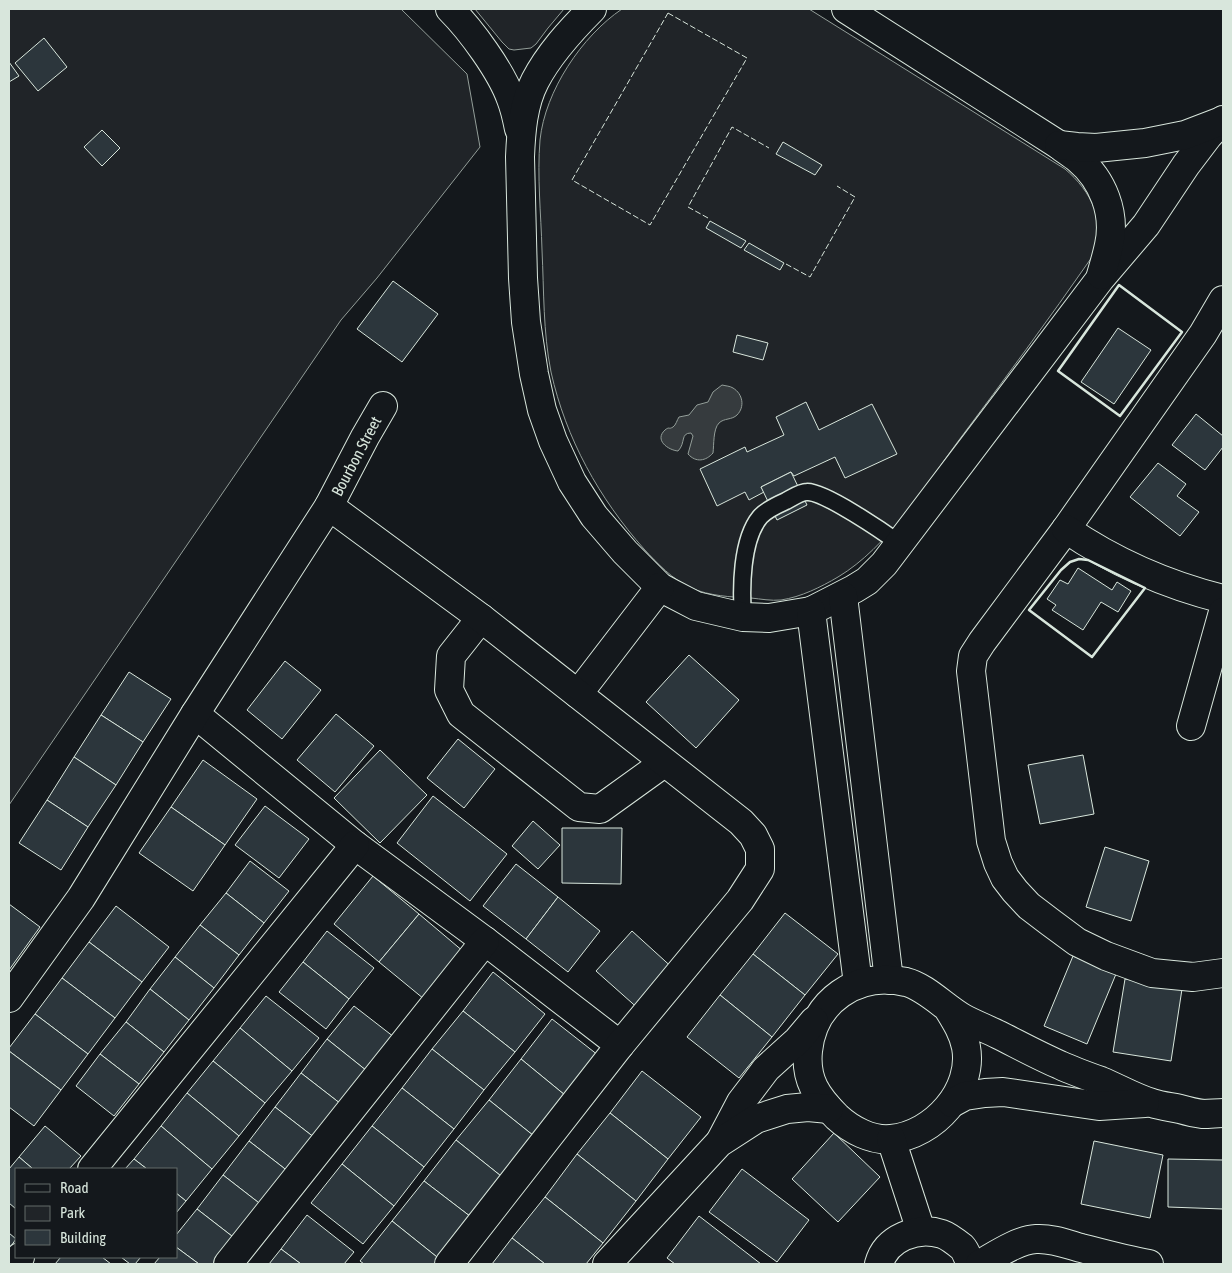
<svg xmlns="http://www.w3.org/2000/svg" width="1232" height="1273" viewBox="0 0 1232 1273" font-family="'Asap Condensed',sans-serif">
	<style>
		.green { fill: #202428; stroke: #939e99 }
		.water { fill: #363b3e; stroke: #939e99 }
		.building { fill: #2c363c; stroke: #d8e6dc }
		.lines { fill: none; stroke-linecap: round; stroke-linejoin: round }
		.lane-casing { stroke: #d8e6dc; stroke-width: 19 }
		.street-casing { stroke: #d8e6dc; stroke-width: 30 }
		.lane { stroke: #14181c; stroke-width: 16 }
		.street { stroke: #14181c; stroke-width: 28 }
		.fence { stroke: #d8e6dc; stroke-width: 1; stroke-dasharray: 6 2.5; stroke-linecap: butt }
		.wall { stroke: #d8e6dc; stroke-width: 2.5 }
		.labels { text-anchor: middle; stroke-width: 4; stroke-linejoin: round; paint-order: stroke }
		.street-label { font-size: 16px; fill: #d8e6dc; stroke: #14181c }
	</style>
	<rect width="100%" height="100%" fill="#14181c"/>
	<g class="green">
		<path d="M 9,9 L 401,9 L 467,74 L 480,147 L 377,278 L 341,320 L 9,805 Z"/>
		<path d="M 475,9 L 564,9 L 548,28 L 536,44 L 531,48 L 514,50 L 509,49 L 502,42 Z"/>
		<path d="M 622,9 L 809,9 L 1065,169 C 1091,191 1108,223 1092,257 C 1049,319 1004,380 959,440 C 924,487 888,547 838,577 C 821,587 801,597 781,600 C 771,601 761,599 751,598 C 730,597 710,596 691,588 C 673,580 657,563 644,549 C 599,498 566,439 551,372 C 543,332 544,291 542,250 C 541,214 537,176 540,140 C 545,91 582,36 622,9 Z"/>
	</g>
	<path class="water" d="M 722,385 C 726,386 730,386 733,388 C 743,394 745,407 737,415 C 732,420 724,418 719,423 C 713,429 714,445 713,453 C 706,461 696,463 688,454 L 693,436 L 691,433 C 680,433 686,443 678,451 C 668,450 654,440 665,430 C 670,426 668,430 673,427 C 676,425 677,420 679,417 L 689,415 L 697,405 L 708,402 L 713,392 Z"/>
	<g class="building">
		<path d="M 44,38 L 67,67 L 38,91 L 15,63 Z"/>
		<path d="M 9,62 L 19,76 L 9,82 Z"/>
		<path d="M 102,130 L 120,148 L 102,166 L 84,147 Z"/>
		<path d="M 783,142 L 822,165 L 815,175 L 776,154 Z"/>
		<path d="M 710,221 L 746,241 L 741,248 L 706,228 Z"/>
		<path d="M 749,243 L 784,263 L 780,270 L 744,250 Z"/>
		<path d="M 393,281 L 438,314 L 402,362 L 357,329 Z"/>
		<path d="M 1118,328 L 1151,350 L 1114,404 L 1081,382 Z"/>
		<path d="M 737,335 L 768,343 L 763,360 L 733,352 Z"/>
		<path d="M 806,402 L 819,430 L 872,404 L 897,454 L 845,478 L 835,457 L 794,476 L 791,472 L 761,487 L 764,492 L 749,500 L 745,492 L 717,506 L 700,469 L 745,447 L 747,452 L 784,435 L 776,417 Z"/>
		<path d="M 1196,414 L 1223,436 L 1223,447 L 1205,470 L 1172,445 Z"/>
		<path d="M 1158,463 L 1186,484 L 1177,496 L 1199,512 L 1180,536 L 1130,497 Z"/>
		<path d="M 791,472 L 807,505 L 777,520 L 761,487 Z"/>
		<path d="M 1078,568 L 1112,590 L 1117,582 L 1131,591 L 1118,612 L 1101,602 L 1083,630 L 1052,610 L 1056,605 L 1047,599 L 1060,580 L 1068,584 Z"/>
		<path d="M 689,655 L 739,700 L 696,748 L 646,702 Z"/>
		<path d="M 285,661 L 321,690 L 282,739 L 247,710 Z"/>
		<path d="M 129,672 L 171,699 L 143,742 L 101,715 Z"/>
		<path d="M 336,714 L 374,746 L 335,792 L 297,760 Z"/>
		<path d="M 101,715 L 143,742 L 116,785 L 74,757 Z"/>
		<path d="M 458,739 L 495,769 L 464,808 L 427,778 Z"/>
		<path d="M 380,750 L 427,795 L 380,843 L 334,798 Z"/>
		<path d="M 1083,755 L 1094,814 L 1040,824 L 1028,765 Z"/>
		<path d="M 74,757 L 116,785 L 88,827 L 47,800 Z"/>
		<path d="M 203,760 L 257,799 L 225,845 L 171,807 Z"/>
		<path d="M 433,796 L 507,854 L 470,901 L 397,843 Z"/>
		<path d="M 47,800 L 88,827 L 61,870 L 19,843 Z"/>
		<path d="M 265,806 L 309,839 L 279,878 L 235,845 Z"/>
		<path d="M 171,807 L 225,845 L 193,891 L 139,853 Z"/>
		<path d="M 533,821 L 560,845 L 538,869 L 512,846 Z"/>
		<path d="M 562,828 L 622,828 L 621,884 L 562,883 Z"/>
		<path d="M 1105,847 L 1149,861 L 1131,921 L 1086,907 Z"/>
		<path d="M 250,861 L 289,891 L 264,923 L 226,893 Z"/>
		<path d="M 516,864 L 558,897 L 526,939 L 483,906 Z"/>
		<path d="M 373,876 L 419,914 L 379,962 L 334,924 Z"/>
		<path d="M 226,893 L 264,923 L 239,955 L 200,925 Z"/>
		<path d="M 558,897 L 600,931 L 568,972 L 526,939 Z"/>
		<path d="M 9,904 L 40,927 L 9,970 Z"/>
		<path d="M 116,906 L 169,947 L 142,982 L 89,942 Z"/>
		<path d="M 785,913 L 838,954 L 805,995 L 753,954 Z"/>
		<path d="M 419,914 L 464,952 L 424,999 L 379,962 Z"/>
		<path d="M 200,925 L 239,955 L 214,988 L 175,957 Z"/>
		<path d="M 327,931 L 374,968 L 349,999 L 303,962 Z"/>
		<path d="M 632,931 L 676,971 L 641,1011 L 596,971 Z"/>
		<path d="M 89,942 L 142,982 L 115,1018 L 62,978 Z"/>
		<path d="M 753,954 L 805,995 L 772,1037 L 720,995 Z"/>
		<path d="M 1073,956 L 1116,974 L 1087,1044 L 1044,1026 Z"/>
		<path d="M 175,957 L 214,988 L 189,1020 L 150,989 Z"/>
		<path d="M 303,962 L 349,999 L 326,1029 L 279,992 Z"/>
		<path d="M 493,972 L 545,1014 L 515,1052 L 463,1011 Z"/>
		<path d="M 62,978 L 115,1018 L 88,1054 L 35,1014 Z"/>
		<path d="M 1125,979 L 1182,989 L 1171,1061 L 1113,1052 Z"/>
		<path d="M 150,989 L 189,1020 L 164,1052 L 126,1022 Z"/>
		<path d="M 720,995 L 772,1037 L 739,1078 L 687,1037 Z"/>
		<path d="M 266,996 L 319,1038 L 292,1071 L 240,1028 Z"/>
		<path d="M 354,1006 L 394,1037 L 367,1071 L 327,1039 Z"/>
		<path d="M 463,1011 L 515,1052 L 484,1090 L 432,1049 Z"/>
		<path d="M 35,1014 L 88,1054 L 61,1090 L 9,1051 L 9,1048 Z"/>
		<path d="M 552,1019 L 603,1059 L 571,1100 L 521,1059 Z"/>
		<path d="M 126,1022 L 164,1052 L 139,1084 L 100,1054 Z"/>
		<path d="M 240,1028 L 292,1071 L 265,1103 L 213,1061 Z"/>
		<path d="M 327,1039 L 367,1071 L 341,1104 L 301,1073 Z"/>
		<path d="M 432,1049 L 484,1090 L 454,1129 L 402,1088 Z"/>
		<path d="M 9,1051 L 61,1090 L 34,1126 L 9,1107 Z"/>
		<path d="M 100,1054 L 139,1084 L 114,1116 L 76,1086 Z"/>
		<path d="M 521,1059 L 571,1100 L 539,1140 L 489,1100 Z"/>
		<path d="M 213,1061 L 265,1103 L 239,1136 L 187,1093 Z"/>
		<path d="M 642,1071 L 701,1117 L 668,1159 L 610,1113 Z"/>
		<path d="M 301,1073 L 341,1104 L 315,1138 L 275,1107 Z"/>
		<path d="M 402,1088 L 454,1129 L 424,1167 L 372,1126 Z"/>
		<path d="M 187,1093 L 239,1136 L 212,1169 L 161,1126 Z"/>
		<path d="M 489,1100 L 539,1140 L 506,1180 L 456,1140 Z"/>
		<path d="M 275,1107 L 315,1138 L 289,1172 L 249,1141 Z"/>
		<path d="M 610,1113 L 668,1159 L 636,1201 L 577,1154 Z"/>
		<path d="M 45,1126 L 81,1156 L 69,1169 L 33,1169 L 19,1157 Z"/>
		<path d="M 161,1126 L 212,1169 L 186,1201 L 176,1193 L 176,1169 L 147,1169 L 134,1159 Z"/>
		<path d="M 372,1126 L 424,1167 L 394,1206 L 342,1164 Z"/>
		<path d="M 834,1133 L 880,1177 L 838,1222 L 792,1179 Z"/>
		<path d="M 456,1140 L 506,1180 L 475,1220 L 424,1181 Z"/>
		<path d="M 249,1141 L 289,1172 L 263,1206 L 223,1175 Z"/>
		<path d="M 1094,1141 L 1163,1155 L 1150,1218 L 1081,1204 Z"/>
		<path d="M 577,1154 L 636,1201 L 603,1243 L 545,1197 Z"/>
		<path d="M 19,1157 L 33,1169 L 16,1169 L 16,1209 L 9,1203 L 9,1169 Z"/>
		<path d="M 134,1159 L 147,1169 L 125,1169 Z"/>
		<path d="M 1168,1159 L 1223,1160 L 1223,1209 L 1168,1207 Z"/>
		<path d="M 342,1164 L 394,1206 L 363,1244 L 311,1203 Z"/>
		<path d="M 742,1169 L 809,1220 L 777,1262 L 709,1212 Z"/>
		<path d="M 223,1175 L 263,1206 L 237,1240 L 197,1209 Z"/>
		<path d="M 424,1181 L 475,1220 L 442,1261 L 392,1221 Z"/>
		<path d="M 176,1193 L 186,1201 L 176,1213 Z"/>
		<path d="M 545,1197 L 603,1243 L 586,1264 L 545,1264 L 512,1238 Z"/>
		<path d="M 197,1209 L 237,1240 L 218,1264 L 199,1264 L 176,1247 L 176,1235 Z"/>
		<path d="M 307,1215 L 354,1252 L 344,1264 L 301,1264 L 281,1249 Z"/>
		<path d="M 699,1216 L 761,1264 L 675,1264 L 667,1258 Z"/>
		<path d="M 392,1221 L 442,1261 L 440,1264 L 364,1264 L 360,1261 Z"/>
		<path d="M 9,1233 L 16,1239 L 9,1249 Z"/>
		<path d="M 512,1238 L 545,1264 L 492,1264 Z"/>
		<path d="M 176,1247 L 199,1264 L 154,1264 L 160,1257 L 176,1257 Z"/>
		<path d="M 281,1249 L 301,1264 L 269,1264 Z"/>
		<path d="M 61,1257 L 102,1257 L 111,1264 L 55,1264 Z"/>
		<path d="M 121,1257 L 141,1257 L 135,1264 L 130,1264 Z"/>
	</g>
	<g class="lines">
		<defs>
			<path id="lane" d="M 743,617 C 741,589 741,540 760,517 C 766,510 777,505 786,501 C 792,498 800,492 807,492 C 824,491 885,533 900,544"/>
			<g id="street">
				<path d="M 450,9 C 471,30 501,71 511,99 C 515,109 517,119 519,129"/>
				<path d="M 592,9 C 570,31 549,54 535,81 C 523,104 521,132 520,157 L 523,278 L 526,322 L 534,374 L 542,410 L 553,441 L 572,482 L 594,516 L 625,552 L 660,587 L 671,593 L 696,606 L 743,617 L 769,618 L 811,611 L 854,589 L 867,581 L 884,564 L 1100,279 L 1146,225 L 1186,165 L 1208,136 L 1223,120"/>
				<path d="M 846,9 L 1059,145 C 1065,150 1072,154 1078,159 C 1103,180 1116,213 1109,245 C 1107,255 1104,265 1101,275"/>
				<path d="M 1059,145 L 1077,147 L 1096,148 L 1145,143 L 1185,135 L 1219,122"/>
				<path d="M 1223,300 L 1203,334 L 1066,529 L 982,642 L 973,656 L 971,671 L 991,841 L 998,863 L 1005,878 L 1015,891 L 1029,906 L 1050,922 L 1077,942 L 1106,956 L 1152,973 L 1193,977 L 1223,973"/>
				<path d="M 329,506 L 365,437 L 383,406"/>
				<path d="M 1066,529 C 1114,562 1167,585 1223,599"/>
				<path d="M 843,596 L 889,980"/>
				<path d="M 811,611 L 858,984"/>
				<path d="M 481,618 L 451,656 L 449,690 L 461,714 L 579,807 L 600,809 L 664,763"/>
				<path d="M 578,694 L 660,587"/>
				<path d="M 195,714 L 355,845 L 485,941 L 620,1045"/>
				<path d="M 1191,726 L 1223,612"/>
				<path d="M 9,998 L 81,898 L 195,714 L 329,506 L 481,618 L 741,822 L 753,835 L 760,849 L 760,869 L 740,900 L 620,1045 L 449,1264"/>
				<path d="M 947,1007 C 955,1020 963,1032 966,1047 C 974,1090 934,1135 891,1139 C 872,1141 851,1130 837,1117 C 817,1097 805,1080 808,1051 C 813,1001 857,971 906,982 C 926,987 945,1008 963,1018 C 974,1024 987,1029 999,1035 C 1019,1045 1039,1056 1060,1065 C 1073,1071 1087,1076 1101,1081 C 1118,1088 1135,1098 1152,1103 C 1161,1106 1171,1107 1180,1109 C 1187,1111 1195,1113 1203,1114 C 1210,1114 1217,1113 1223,1113"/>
				<path d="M 952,1103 L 965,1096 L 985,1093 L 1003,1092 L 1099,1106 L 1145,1103"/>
				<path d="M 891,1139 L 921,1231"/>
				<path d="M 721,1140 L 741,1102 L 754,1085 L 766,1069 L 798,1040 L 814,1021"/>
				<path d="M 92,1169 L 355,845"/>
				<path d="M 14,1264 L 20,1257"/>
				<path d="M 228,1264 L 485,941"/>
				<path d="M 607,1264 L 719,1143 L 756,1119 L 787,1109 L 808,1107 L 829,1109"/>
				<path d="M 879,1264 C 886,1238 917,1226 942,1234 C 948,1236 957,1243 962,1247 C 966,1251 968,1259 971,1264"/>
				<path d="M 980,1264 C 996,1255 1018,1240 1036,1239 C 1052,1238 1067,1244 1081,1248 C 1104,1254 1126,1260 1149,1264"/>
			</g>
		</defs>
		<use href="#lane" class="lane-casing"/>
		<use href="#street" class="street-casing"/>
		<use href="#lane" class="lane"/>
		<use href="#street" class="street"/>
		<g class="fence">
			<path d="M 668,13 L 747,58 L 650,225 L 572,180 Z"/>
			<path d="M 708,218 L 688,207 L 732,127 L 769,148"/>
			<path d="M 786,264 L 810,277 L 855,197 L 837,186"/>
		</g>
		<g class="wall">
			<path d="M 1119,285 L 1182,332 L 1120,416 L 1058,371 Z"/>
			<path d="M 1079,559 L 1088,560 L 1145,588 L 1092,657 L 1029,610 L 1061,570 L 1070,562 Z"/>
		</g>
	</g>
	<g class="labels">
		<g class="street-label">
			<text transform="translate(356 456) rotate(-62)" y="6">Bourbon Street</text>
		</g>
	</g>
	<rect width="1232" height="1273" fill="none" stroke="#d8e6dc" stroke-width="20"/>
	<rect x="15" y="1168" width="162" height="90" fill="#14181c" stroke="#626a69"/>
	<rect x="25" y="1184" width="25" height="8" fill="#14181c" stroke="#626a69"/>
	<text x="60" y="1193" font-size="15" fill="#d8e6dc">Road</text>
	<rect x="25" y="1206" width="25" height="15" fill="#202428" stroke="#626a69"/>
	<text x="60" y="1218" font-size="15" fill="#d8e6dc">Park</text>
	<rect x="25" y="1230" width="25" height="15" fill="#2c363c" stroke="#626a69"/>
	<text x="60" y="1243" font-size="15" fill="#d8e6dc">Building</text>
</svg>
